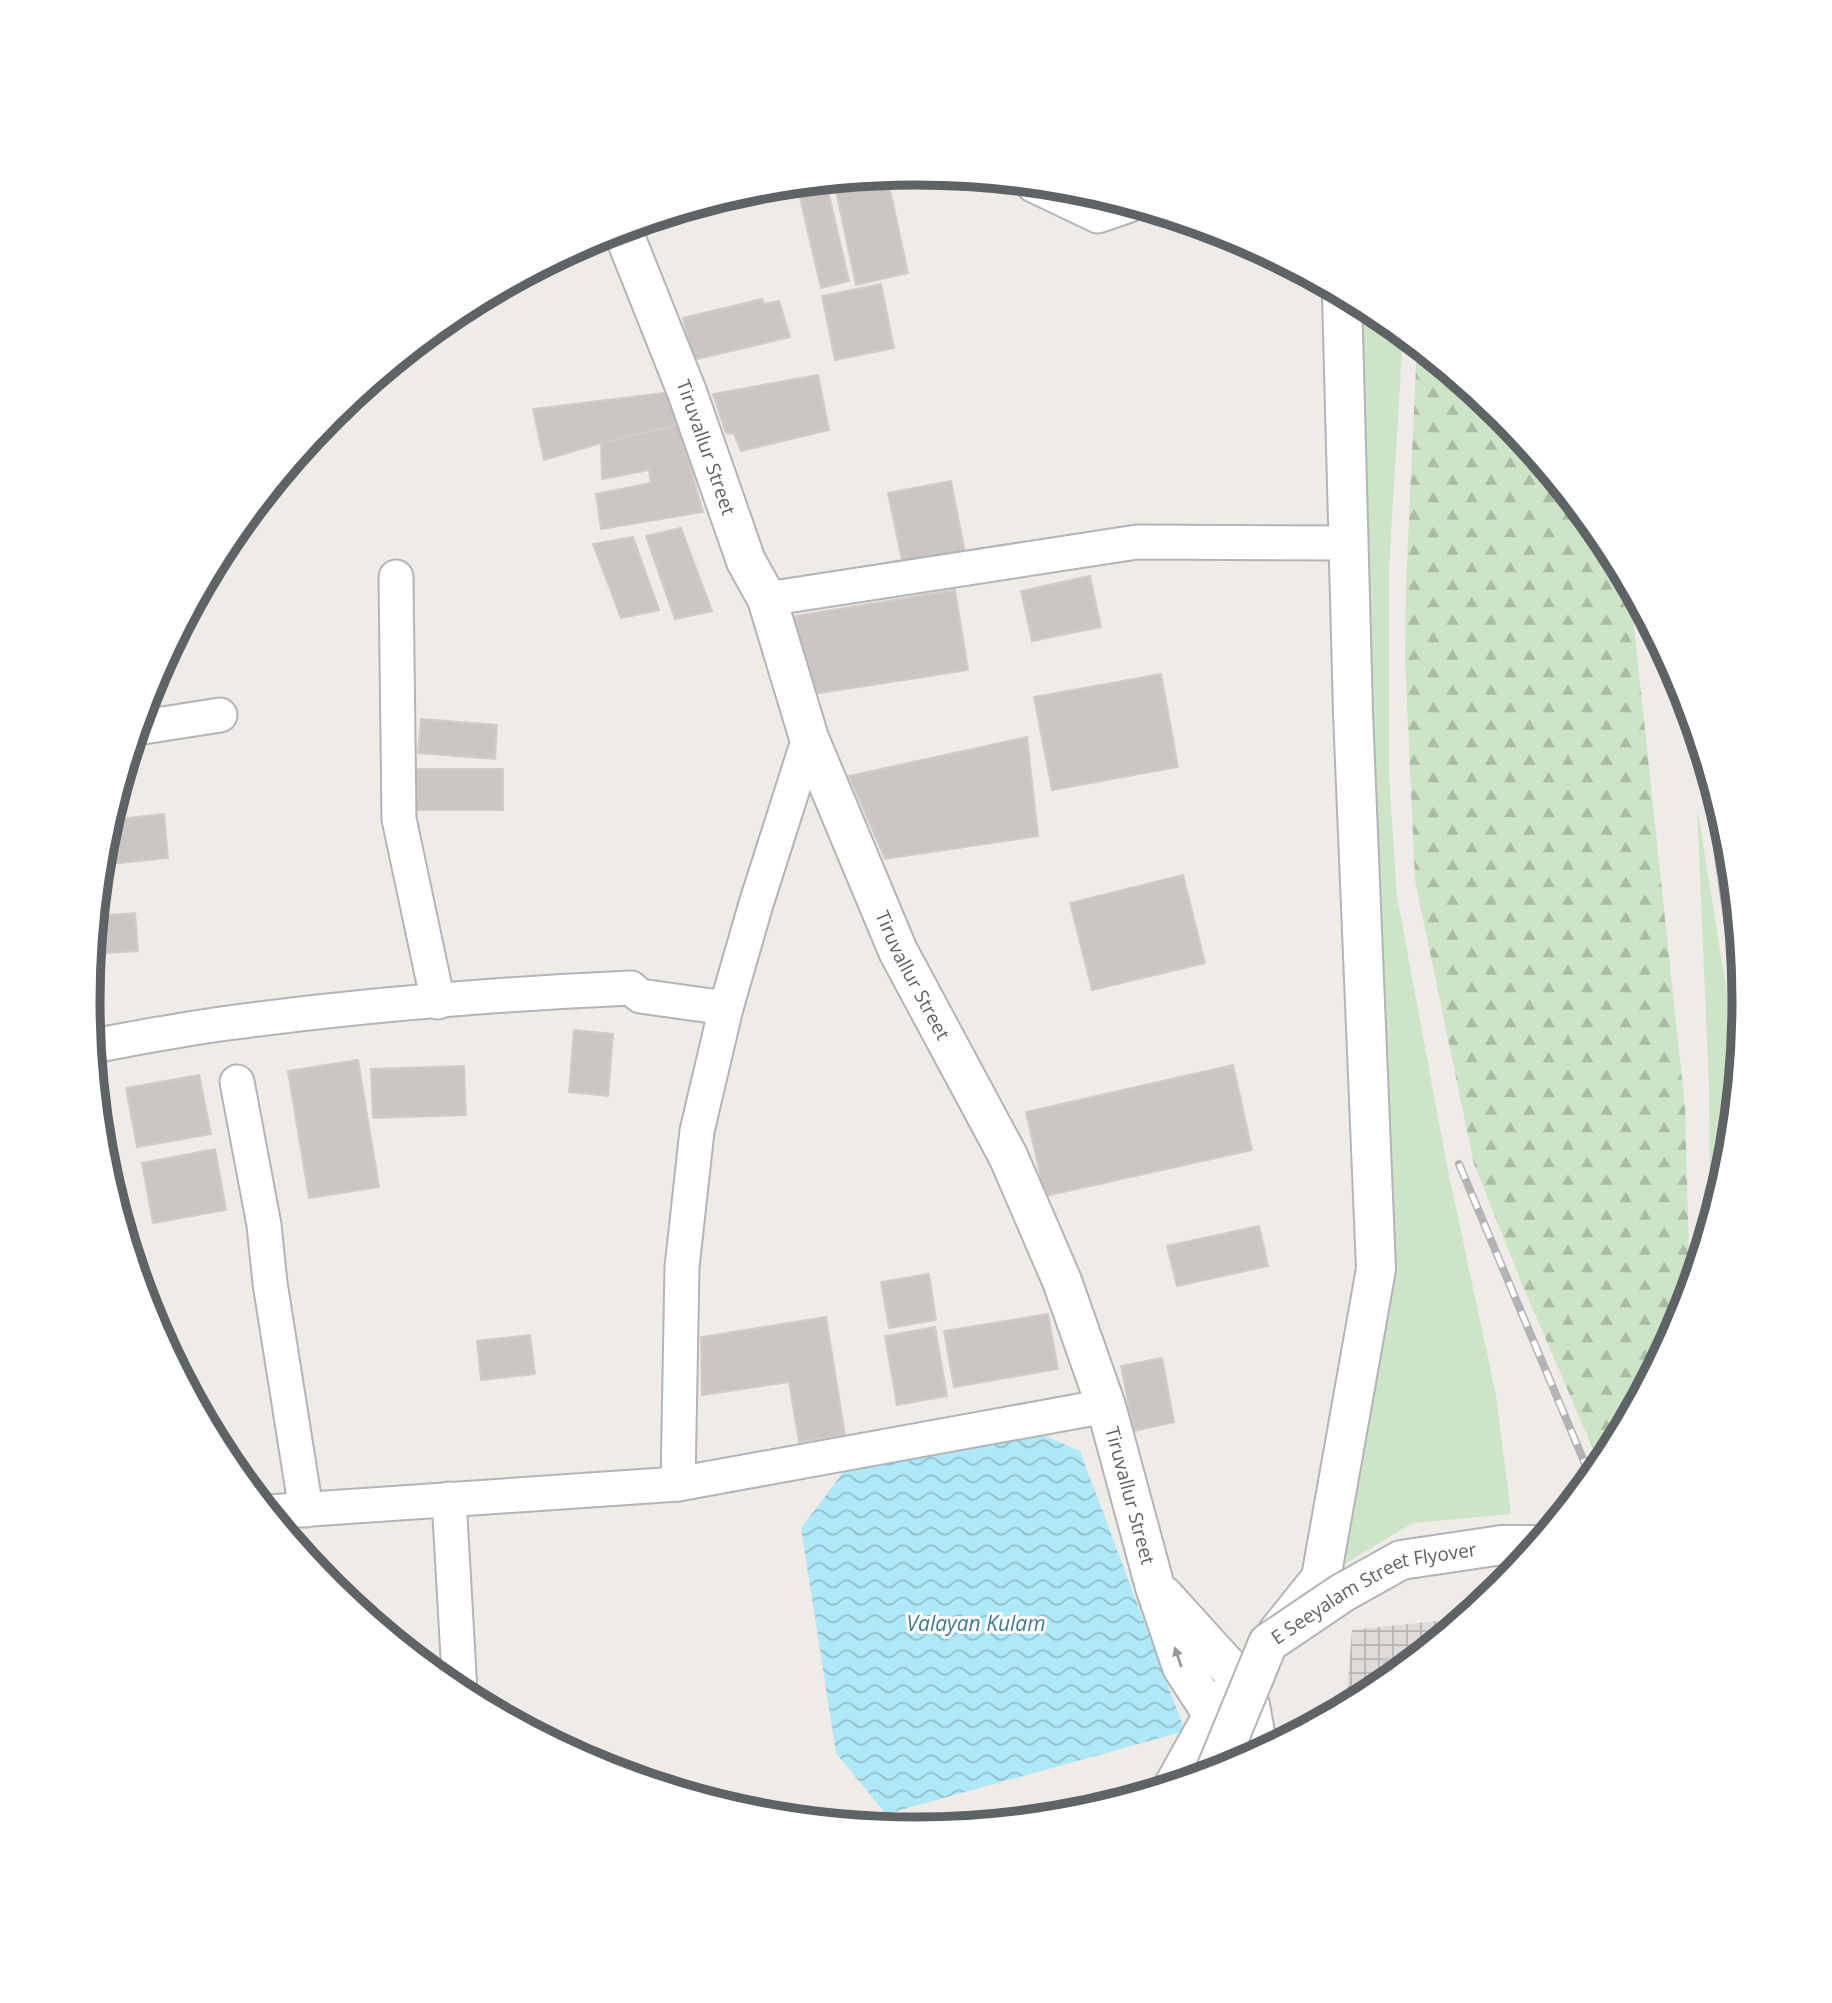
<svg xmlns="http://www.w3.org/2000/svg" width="1832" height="2003" viewBox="0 0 1832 2003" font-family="'Open Sans',sans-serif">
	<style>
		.industrial { fill: url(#industrial-grid) }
		.grass { fill: #cde4c6 }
		.forest { fill: url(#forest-firs) }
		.water { fill: url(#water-waves) }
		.building { fill: #cbc6c3; stroke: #d3ccc6; stroke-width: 2 }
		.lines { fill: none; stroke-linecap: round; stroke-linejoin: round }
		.minor-casing { stroke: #b2b5b8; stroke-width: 37 }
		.tertiary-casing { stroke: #b2b5b8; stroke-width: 42 }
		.minor { stroke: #fff; stroke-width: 33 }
		.tertiary { stroke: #fff; stroke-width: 38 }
		.rail-casing { stroke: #b2b3b4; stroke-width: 8 }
		.rail { stroke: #fff; stroke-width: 5; stroke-dasharray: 16; stroke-linecap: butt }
		.secondary-bridge-casing { stroke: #b1b5b8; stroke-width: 42; stroke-linecap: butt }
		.secondary-bridge { stroke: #fff; stroke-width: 38 }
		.oneway { fill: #969a9c }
		.labels { text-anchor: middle; stroke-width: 6; stroke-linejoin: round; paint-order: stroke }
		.street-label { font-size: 19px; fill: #5e6366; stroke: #fff }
		.water-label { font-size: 21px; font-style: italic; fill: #42798f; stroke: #fff }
		.rim { fill: none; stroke: #5e6366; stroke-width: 9 }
	</style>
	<defs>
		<pattern id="industrial-grid" width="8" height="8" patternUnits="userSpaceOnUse" patternTransform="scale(1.75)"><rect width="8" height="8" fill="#dedbd9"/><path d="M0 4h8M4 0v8" fill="none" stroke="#b7b5b4"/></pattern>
		<pattern id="forest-firs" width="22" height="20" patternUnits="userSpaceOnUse" patternTransform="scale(1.75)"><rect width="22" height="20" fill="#cde4c6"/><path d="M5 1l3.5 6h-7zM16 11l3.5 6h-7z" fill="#aabca5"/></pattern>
		<pattern id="water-waves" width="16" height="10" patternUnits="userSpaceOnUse" patternTransform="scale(1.75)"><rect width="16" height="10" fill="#afe8f7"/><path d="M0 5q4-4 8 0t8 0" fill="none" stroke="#92c0cc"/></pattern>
	</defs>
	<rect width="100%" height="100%" fill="#efebe7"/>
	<path class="industrial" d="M 1465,1618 L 1376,1691 L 1346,1707 L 1352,1630 Z"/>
	<g class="grass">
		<path d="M 1354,301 L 1377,313 L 1403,334 L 1389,568 L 1389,777 L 1397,896 L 1447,1166 L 1496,1395 L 1511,1514 L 1413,1523 L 1341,1566 L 1380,1268 Z"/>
		<path d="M 1697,806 L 1738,1062 L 1728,1164 L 1710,1223 L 1709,1087 Z"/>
	</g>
	<path class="forest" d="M 1417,346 L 1502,416 L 1605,542 L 1630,588 L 1685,1108 L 1690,1291 L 1681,1319 L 1601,1467 L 1522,1284 L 1474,1164 L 1415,880 L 1405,659 L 1406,585 Z"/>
	<path class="water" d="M 1043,1435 L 1080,1451 L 1185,1731 L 886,1814 L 836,1753 L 801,1528 L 844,1471 Z"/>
	<g class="building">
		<path d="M 887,176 L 908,273 L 856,285 L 834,181 Z"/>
		<path d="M 826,182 L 849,281 L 821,288 L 797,185 Z"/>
		<path d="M 881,284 L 894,348 L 835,360 L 822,296 Z"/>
		<path d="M 762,299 L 764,304 L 779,301 L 790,337 L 693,360 L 683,318 Z"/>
		<path d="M 818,375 L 829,430 L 741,451 L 734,434 L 726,433 L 713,394 Z"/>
		<path d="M 671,392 L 678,425 L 601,443 L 544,460 L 533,409 Z"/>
		<path d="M 678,425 L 703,512 L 601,529 L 596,494 L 651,483 L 649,470 L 602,479 L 601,443 Z"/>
		<path d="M 951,481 L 965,553 L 903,565 L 888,493 Z"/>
		<path d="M 681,528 L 712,611 L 675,619 L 646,536 Z"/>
		<path d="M 633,537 L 659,610 L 621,618 L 593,544 Z"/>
		<path d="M 1090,576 L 1101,627 L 1032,641 L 1021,591 Z"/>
		<path d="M 955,590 L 968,670 L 807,695 L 795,616 Z"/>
		<path d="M 1161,674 L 1178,767 L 1052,790 L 1034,697 Z"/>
		<path d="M 421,719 L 497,725 L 495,759 L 418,753 Z"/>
		<path d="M 1027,737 L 1038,836 L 885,859 L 849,776 Z"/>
		<rect x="408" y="769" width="95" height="41"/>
		<path d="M 164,814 L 168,858 L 101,865 L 104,839 L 109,820 Z"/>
		<path d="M 1183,875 L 1205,963 L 1092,990 L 1070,903 Z"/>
		<path d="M 135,913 L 138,951 L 92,954 L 96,916 Z"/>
		<path d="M 574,1030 L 613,1034 L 608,1096 L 569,1092 Z"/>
		<path d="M 358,1060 L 379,1187 L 309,1198 L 288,1071 Z"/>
		<path d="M 1233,1065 L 1252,1150 L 1045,1196 L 1026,1112 Z"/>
		<path d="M 464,1066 L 466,1115 L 373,1118 L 371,1069 Z"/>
		<path d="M 199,1075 L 211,1134 L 137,1147 L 126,1088 Z"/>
		<path d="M 215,1149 L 226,1210 L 153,1223 L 142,1163 Z"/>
		<path d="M 1259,1226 L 1268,1266 L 1177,1286 L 1167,1246 Z"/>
		<path d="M 929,1274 L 936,1320 L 889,1328 L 881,1282 Z"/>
		<path d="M 1048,1314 L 1058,1369 L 954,1387 L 944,1331 Z"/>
		<path d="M 826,1317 L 845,1435 L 799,1442 L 789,1382 L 702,1395 L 701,1337 Z"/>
		<path d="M 935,1327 L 947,1396 L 897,1405 L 885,1336 Z"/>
		<path d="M 530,1335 L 535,1374 L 481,1380 L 477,1341 Z"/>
		<path d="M 1162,1358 L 1174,1422 L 1134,1431 L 1121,1366 Z"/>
		<path d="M 1421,1654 L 1387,1681 L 1383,1660 Z"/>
	</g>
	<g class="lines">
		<defs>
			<g id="minor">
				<path d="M 1033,185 L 1098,216 L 1130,205"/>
				<path d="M 396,577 L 399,819 L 438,1002"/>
				<path d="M 767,599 L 1137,542 L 1348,543"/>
				<path d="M 137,728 L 220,715"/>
				<path d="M 92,1046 C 137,1038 183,1029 228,1023 C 362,1005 496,994 631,988 L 640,996 L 726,1008"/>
				<path d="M 237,1082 L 264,1225 L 270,1283 L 306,1510"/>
				<path d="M 678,1484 L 682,1267 L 697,1131 L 726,1008 L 756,904 L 809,738"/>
				<path d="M 449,1499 L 460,1692"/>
				<path d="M 268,1512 L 678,1484 L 1106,1406"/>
			</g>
			<g id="tertiary">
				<path id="s1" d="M 622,229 L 687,392 L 746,561 L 767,599 L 809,738 L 898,951 L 1008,1156 L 1062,1281 L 1106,1406 L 1155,1587 L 1182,1667 L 1213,1715"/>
				<path d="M 1164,1596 L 1240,1680 L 1250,1705 L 1255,1733 L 1242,1762"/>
				<path d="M 1277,1633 L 1321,1578 L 1376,1269 L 1353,713 L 1342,294"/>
				<path d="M 1174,1785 L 1213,1715 L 1229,1694"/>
			</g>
		</defs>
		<use href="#minor" class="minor-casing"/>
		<use href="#tertiary" class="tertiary-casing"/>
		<use href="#minor" class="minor"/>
		<use href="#tertiary" class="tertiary"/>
		<defs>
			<g id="rail">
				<path d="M 1704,759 L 1742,1023"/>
				<path d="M 1459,1164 L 1591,1478"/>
			</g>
		</defs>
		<use href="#rail" class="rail-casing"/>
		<use href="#rail" class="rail"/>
		<defs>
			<g id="secondary-bridge">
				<path id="s2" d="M 1215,1772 L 1268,1643 L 1342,1593 L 1401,1560 L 1502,1545 L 1537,1545"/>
			</g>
		</defs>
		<use href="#secondary-bridge" class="secondary-bridge-casing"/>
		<use href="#secondary-bridge" class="secondary-bridge"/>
	</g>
	<defs><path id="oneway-solid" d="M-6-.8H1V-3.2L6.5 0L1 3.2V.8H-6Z" transform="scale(1.75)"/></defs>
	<use class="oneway" href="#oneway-solid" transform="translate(1178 1657) rotate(-109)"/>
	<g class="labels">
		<g class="street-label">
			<text dy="7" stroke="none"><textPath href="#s1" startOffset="234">Tiruvallur Street</textPath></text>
			<text dy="7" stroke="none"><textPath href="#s1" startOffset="802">Tiruvallur Street</textPath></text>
			<text dy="7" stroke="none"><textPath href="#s1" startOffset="1368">Tiruvallur Street</textPath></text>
			<text dy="7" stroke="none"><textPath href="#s2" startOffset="259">E Seeyalam Street Flyover</textPath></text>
		</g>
		<g class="water-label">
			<text x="976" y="1631">Valayan Kulam</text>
		</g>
	</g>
	<path d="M0 0H1832V2003H0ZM100 1001a816 816 0 1 1 1632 0a816 816 0 1 1-1632 0Z" fill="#fff" fill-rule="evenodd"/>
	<path class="rim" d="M100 1001a816 816 0 1 1 1632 0a816 816 0 1 1-1632 0Z"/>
</svg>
